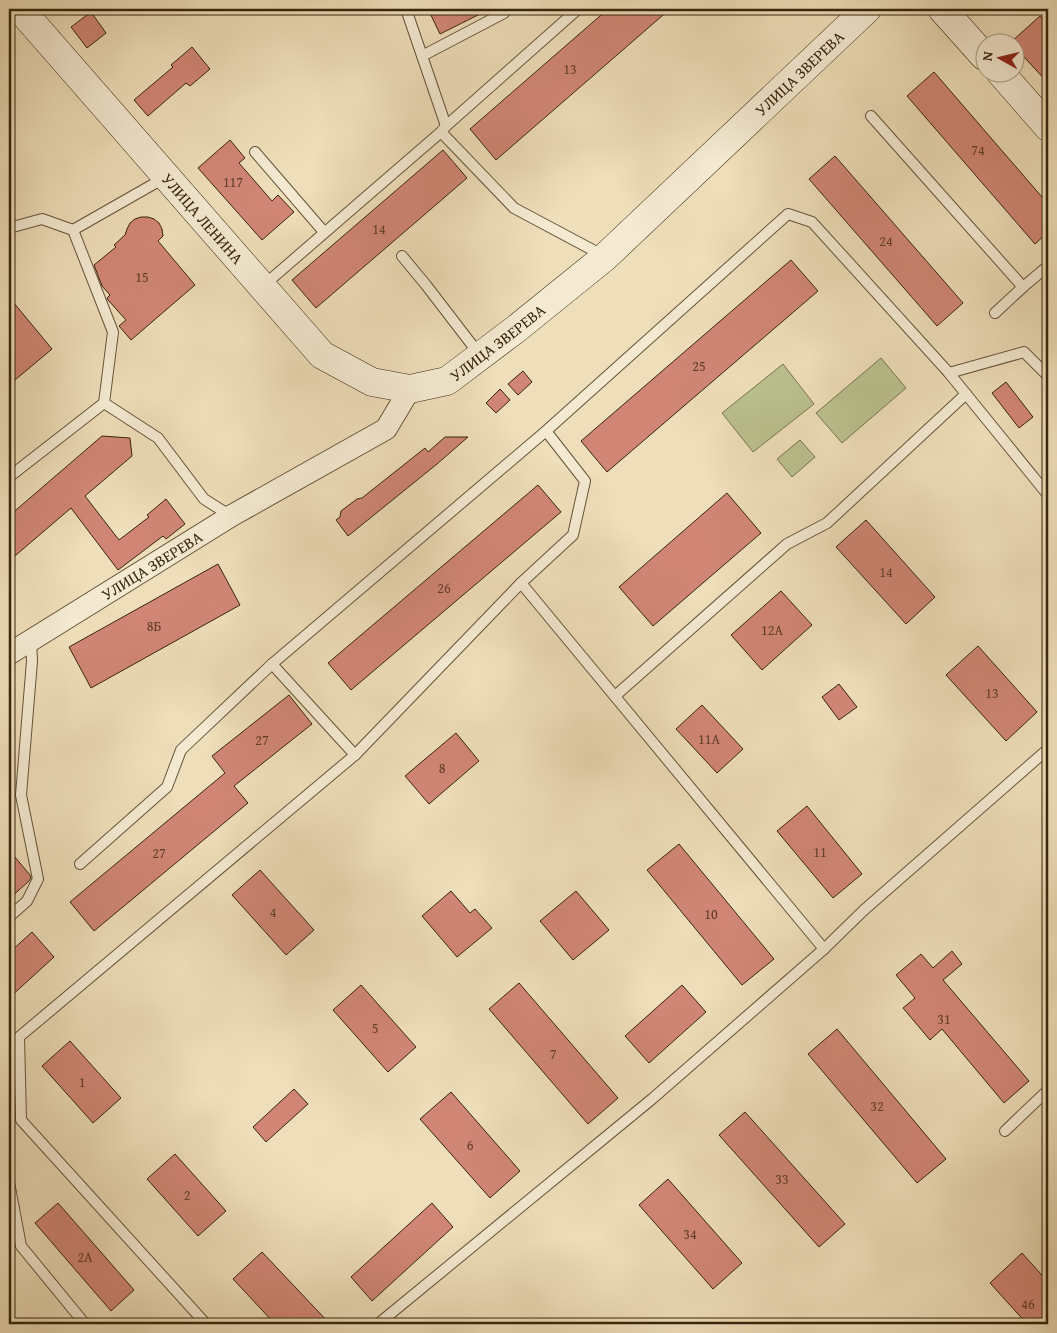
<svg xmlns="http://www.w3.org/2000/svg" width="1057" height="1333" viewBox="0 0 1057 1333" font-family="'Gentium Book Plus',serif">
	<style>
		.green { fill: #bac18e; stroke: #78734e }
		.building { fill: #d18675; stroke: #37250d }
		.lines { fill: none; stroke-linecap: round; stroke-linejoin: round }
		.service-casing { stroke: #655338; stroke-width: 12 }
		.minor-casing { stroke: #655338; stroke-width: 23 }
		.secondary-casing { stroke: #37250d; stroke-width: 29 }
		.service { stroke: #f4ead2; stroke-width: 10 }
		.minor { stroke: #f4ead2; stroke-width: 21 }
		.secondary { stroke: #f4ead2; stroke-width: 28 }
		.labels { text-anchor: middle; stroke-width: 5; stroke-linejoin: round; paint-order: stroke }
		.number-label { font-size: 14px; fill: #5e3d27 }
		.street-label { font-size: 16px; fill: #37250d; stroke: #f4ead2 }
	</style>
	<rect width="100%" height="100%" fill="#eedeb9"/>
	<filter id="stains"><feTurbulence type="fractalNoise" baseFrequency=".004" numOctaves="4"/><feColorMatrix values="0 0 0 0 .2 0 0 0 0 .09 0 0 0 0 .02 0 0 0 .5 -.17"/></filter>
	<radialGradient id="worn" r=".72"><stop offset=".6" stop-color="#630" stop-opacity="0"/><stop offset="1" stop-color="#630" stop-opacity=".3"/></radialGradient>
	<g class="green">
		<path d="M 881,358 L 906,388 L 842,443 L 816,413 Z"/>
		<path d="M 783,364 L 814,404 L 753,452 L 722,413 Z"/>
		<path d="M 800,440 L 815,457 L 792,477 L 777,459 Z"/>
	</g>
	<g class="building">
		<path d="M 428,9 L 490,9 L 440,34 Z"/>
		<path d="M 608,9 L 670,9 L 496,160 L 470,129 Z"/>
		<path d="M 91,12 L 106,33 L 87,48 L 71,27 Z"/>
		<path d="M 1040,16 L 1048,25 L 1048,83 L 1014,46 L 1014,42 L 1011,42 Z"/>
		<path d="M 192,47 L 210,69 L 190,86 L 186,83 L 148,116 L 134,100 L 173,67 L 171,65 Z"/>
		<path d="M 934,72 L 1048,204 L 1048,232 L 1035,244 L 907,96 Z"/>
		<path d="M 230,140 L 245,158 L 239,163 L 272,201 L 278,195 L 294,212 L 262,240 L 198,168 Z"/>
		<path d="M 443,150 L 467,178 L 316,308 L 292,280 Z"/>
		<path d="M 835,156 L 963,303 L 937,326 L 809,179 Z"/>
		<path d="M 141,217 L 148,217 L 154,219 L 159,223 L 162,229 L 163,236 L 158,241 L 195,285 L 131,340 L 119,326 L 126,320 L 108,300 L 107,298 L 110,295 L 102,286 L 94,265 L 116,247 L 114,245 L 125,235 L 127,229 L 130,223 L 135,219 Z"/>
		<path d="M 791,260 L 818,291 L 607,472 L 581,441 Z"/>
		<path d="M 9,297 L 52,349 L 15,380 L 9,373 Z"/>
		<path d="M 523,371 L 532,382 L 518,395 L 508,384 Z"/>
		<path d="M 1006,382 L 1033,417 L 1019,428 L 992,393 Z"/>
		<path d="M 500,389 L 510,400 L 496,413 L 486,403 Z"/>
		<path d="M 102,436 L 130,438 L 132,456 L 85,496 L 119,540 L 149,517 L 147,515 L 166,499 L 185,524 L 166,539 L 163,536 L 118,570 L 71,508 L 9,561 L 9,516 Z"/>
		<path d="M 445,437 L 468,437 L 437,464 L 348,536 L 336,520 L 340,517 L 341,511 L 357,499 L 362,498 L 425,448 L 428,452 Z"/>
		<path d="M 538,485 L 561,512 L 351,690 L 328,663 Z"/>
		<path d="M 727,493 L 761,533 L 653,626 L 619,587 Z"/>
		<path d="M 866,520 L 935,597 L 906,624 L 836,547 Z"/>
		<path d="M 218,564 L 240,605 L 91,688 L 69,647 Z"/>
		<path d="M 781,591 L 812,625 L 762,670 L 731,635 Z"/>
		<path d="M 978,646 L 1037,712 L 1006,741 L 946,675 Z"/>
		<path d="M 839,684 L 857,707 L 839,720 L 822,697 Z"/>
		<path d="M 289,695 L 312,724 L 234,786 L 248,803 L 94,931 L 70,902 L 225,773 L 212,756 Z"/>
		<path d="M 702,705 L 743,749 L 717,773 L 676,729 Z"/>
		<path d="M 456,733 L 479,761 L 429,804 L 405,776 Z"/>
		<path d="M 807,806 L 862,874 L 833,898 L 777,831 Z"/>
		<path d="M 679,844 L 774,959 L 742,985 L 647,870 Z"/>
		<path d="M 9,850 L 30,875 L 31,878 L 29,881 L 9,899 Z"/>
		<path d="M 260,870 L 314,930 L 286,955 L 232,895 Z"/>
		<path d="M 451,891 L 470,913 L 475,909 L 492,928 L 457,957 L 422,916 Z"/>
		<path d="M 576,891 L 609,930 L 573,960 L 540,921 Z"/>
		<path d="M 32,932 L 54,957 L 9,998 L 9,953 Z"/>
		<path d="M 952,951 L 962,964 L 943,980 L 1029,1081 L 1004,1103 L 942,1029 L 930,1040 L 903,1008 L 915,998 L 896,975 L 921,954 L 933,968 Z"/>
		<path d="M 519,983 L 618,1098 L 588,1124 L 489,1009 Z"/>
		<path d="M 361,985 L 416,1047 L 388,1072 L 333,1010 Z"/>
		<path d="M 682,985 L 706,1012 L 649,1063 L 625,1036 Z"/>
		<path d="M 837,1029 L 946,1159 L 917,1183 L 808,1054 Z"/>
		<path d="M 70,1041 L 121,1098 L 93,1123 L 42,1066 Z"/>
		<path d="M 294,1089 L 308,1104 L 266,1142 L 253,1127 Z"/>
		<path d="M 451,1092 L 520,1171 L 490,1198 L 420,1119 Z"/>
		<path d="M 745,1112 L 845,1224 L 819,1247 L 719,1135 Z"/>
		<path d="M 175,1154 L 226,1211 L 198,1236 L 147,1179 Z"/>
		<path d="M 668,1179 L 742,1263 L 713,1289 L 639,1205 Z"/>
		<path d="M 58,1203 L 134,1290 L 111,1311 L 35,1223 Z"/>
		<path d="M 432,1203 L 453,1227 L 372,1301 L 351,1277 Z"/>
		<path d="M 262,1252 L 330,1324 L 275,1324 L 233,1279 Z"/>
		<path d="M 1022,1253 L 1048,1282 L 1048,1324 L 1027,1324 L 990,1283 Z"/>
	</g>
	<g class="lines">
		<defs>
			<g id="service">
				<path d="M 406,9 L 446,126"/>
				<path d="M 422,56 L 504,13 L 501,9"/>
				<path d="M 871,116 L 1023,287"/>
				<path d="M 441,132 L 514,208 L 604,256"/>
				<path d="M 255,152 L 324,232"/>
				<path d="M 9,228 L 42,219 L 73,230"/>
				<path d="M 402,256 L 426,285 L 479,354"/>
				<path d="M 263,286 L 441,132 L 446,126 L 578,9"/>
				<path d="M 995,313 L 1023,287 L 1048,266"/>
				<path d="M 949,373 L 1048,495"/>
				<path d="M 104,403 L 113,332 L 73,230 L 166,177"/>
				<path d="M 9,477 L 104,403 L 158,438 L 204,499 L 231,516"/>
				<path d="M 521,583 L 824,949"/>
				<path d="M 615,696 L 787,544 L 827,523 L 966,394"/>
				<path d="M 355,755 L 521,583 L 573,535 L 585,481 L 546,431"/>
				<path d="M 80,864 L 167,787 L 181,750 L 272,664 L 546,431 L 788,214 L 812,222 L 949,373 L 1024,352 L 1048,376"/>
				<path d="M 9,917 L 27,901 L 38,879 L 21,795 L 32,661 L 31,640"/>
				<path d="M 1005,1131 L 1048,1090"/>
				<path d="M 9,1182 L 21,1246 L 85,1324"/>
				<path d="M 206,1324 L 21,1120 L 19,1037 L 355,755 L 272,664"/>
				<path d="M 378,1324 L 652,1099 L 824,949 L 864,910 L 1048,749"/>
			</g>
			<g id="minor">
				<path id="s1" d="M 9,654 L 231,516 L 386,429 L 410,389"/>
			</g>
			<g id="secondary">
				<path id="s2" d="M 20,9 L 322,355 L 372,382 L 410,389 L 447,381 L 516,329 L 605,257 L 867,9"/>
				<path d="M 942,9 L 984,56"/>
				<path d="M 1000,72 L 1048,127"/>
			</g>
		</defs>
		<use href="#service" class="service-casing"/>
		<use href="#minor" class="minor-casing"/>
		<use href="#secondary" class="secondary-casing"/>
		<use href="#service" class="service"/>
		<use href="#minor" class="minor"/>
		<use href="#secondary" class="secondary"/>
	</g>
	<g class="labels">
		<g class="number-label">
			<text x="570" y="74">13</text>
			<text x="978" y="155">74</text>
			<text x="233" y="187">117</text>
			<text x="379" y="234">14</text>
			<text x="886" y="246">24</text>
			<text x="142" y="282">15</text>
			<text x="699" y="371">25</text>
			<text x="886" y="577">14</text>
			<text x="444" y="593">26</text>
			<text x="154" y="631">8Б</text>
			<text x="772" y="635">12А</text>
			<text x="992" y="698">13</text>
			<text x="709" y="744">11А</text>
			<text x="262" y="745">27</text>
			<text x="442" y="773">8</text>
			<text x="820" y="857">11</text>
			<text x="159" y="858">27</text>
			<text x="273" y="917">4</text>
			<text x="711" y="919">10</text>
			<text x="944" y="1024">31</text>
			<text x="375" y="1033">5</text>
			<text x="553" y="1059">7</text>
			<text x="82" y="1087">1</text>
			<text x="877" y="1111">32</text>
			<text x="470" y="1150">6</text>
			<text x="782" y="1184">33</text>
			<text x="187" y="1200">2</text>
			<text x="690" y="1239">34</text>
			<text x="85" y="1262">2А</text>
			<text x="1028" y="1309">46</text>
		</g>
		<g class="street-label">
			<text dy="6" stroke="none"><textPath href="#s2" startOffset="1061">УЛИЦА ЗВЕРЕВА</textPath></text>
			<text dy="6" stroke="none"><textPath href="#s2" startOffset="278">УЛИЦА ЛЕНИНА</textPath></text>
			<text dy="6" stroke="none"><textPath href="#s2" startOffset="656">УЛИЦА ЗВЕРЕВА</textPath></text>
			<text dy="6" stroke="none"><textPath href="#s1" startOffset="168">УЛИЦА ЗВЕРЕВА</textPath></text>
		</g>
	</g>
	<rect width="1057" height="1333" fill="none" stroke="#eedeb9" stroke-width="30"/>
	<rect x="10" y="10" width="1037" height="1313" fill="none" stroke="#37250d" stroke-width="2.5"/>
	<rect x="15" y="15" width="1027" height="1303" fill="none" stroke="#37250d"/>
	<g transform="translate(1000 58) rotate(278)"><circle r="24" fill="#f4ead2" stroke="#a89b83"/>
	<path d="M0-4L9 19L0 12L-9 19Z" fill="#8f2418"/>
	<text y="-8" font-size="14" font-weight="bold" text-anchor="middle" fill="#37250d">N</text>
	</g>
	<rect width="100%" height="100%" filter="url(#stains)"/>
	<rect width="100%" height="100%" fill="url(#worn)"/>
</svg>
